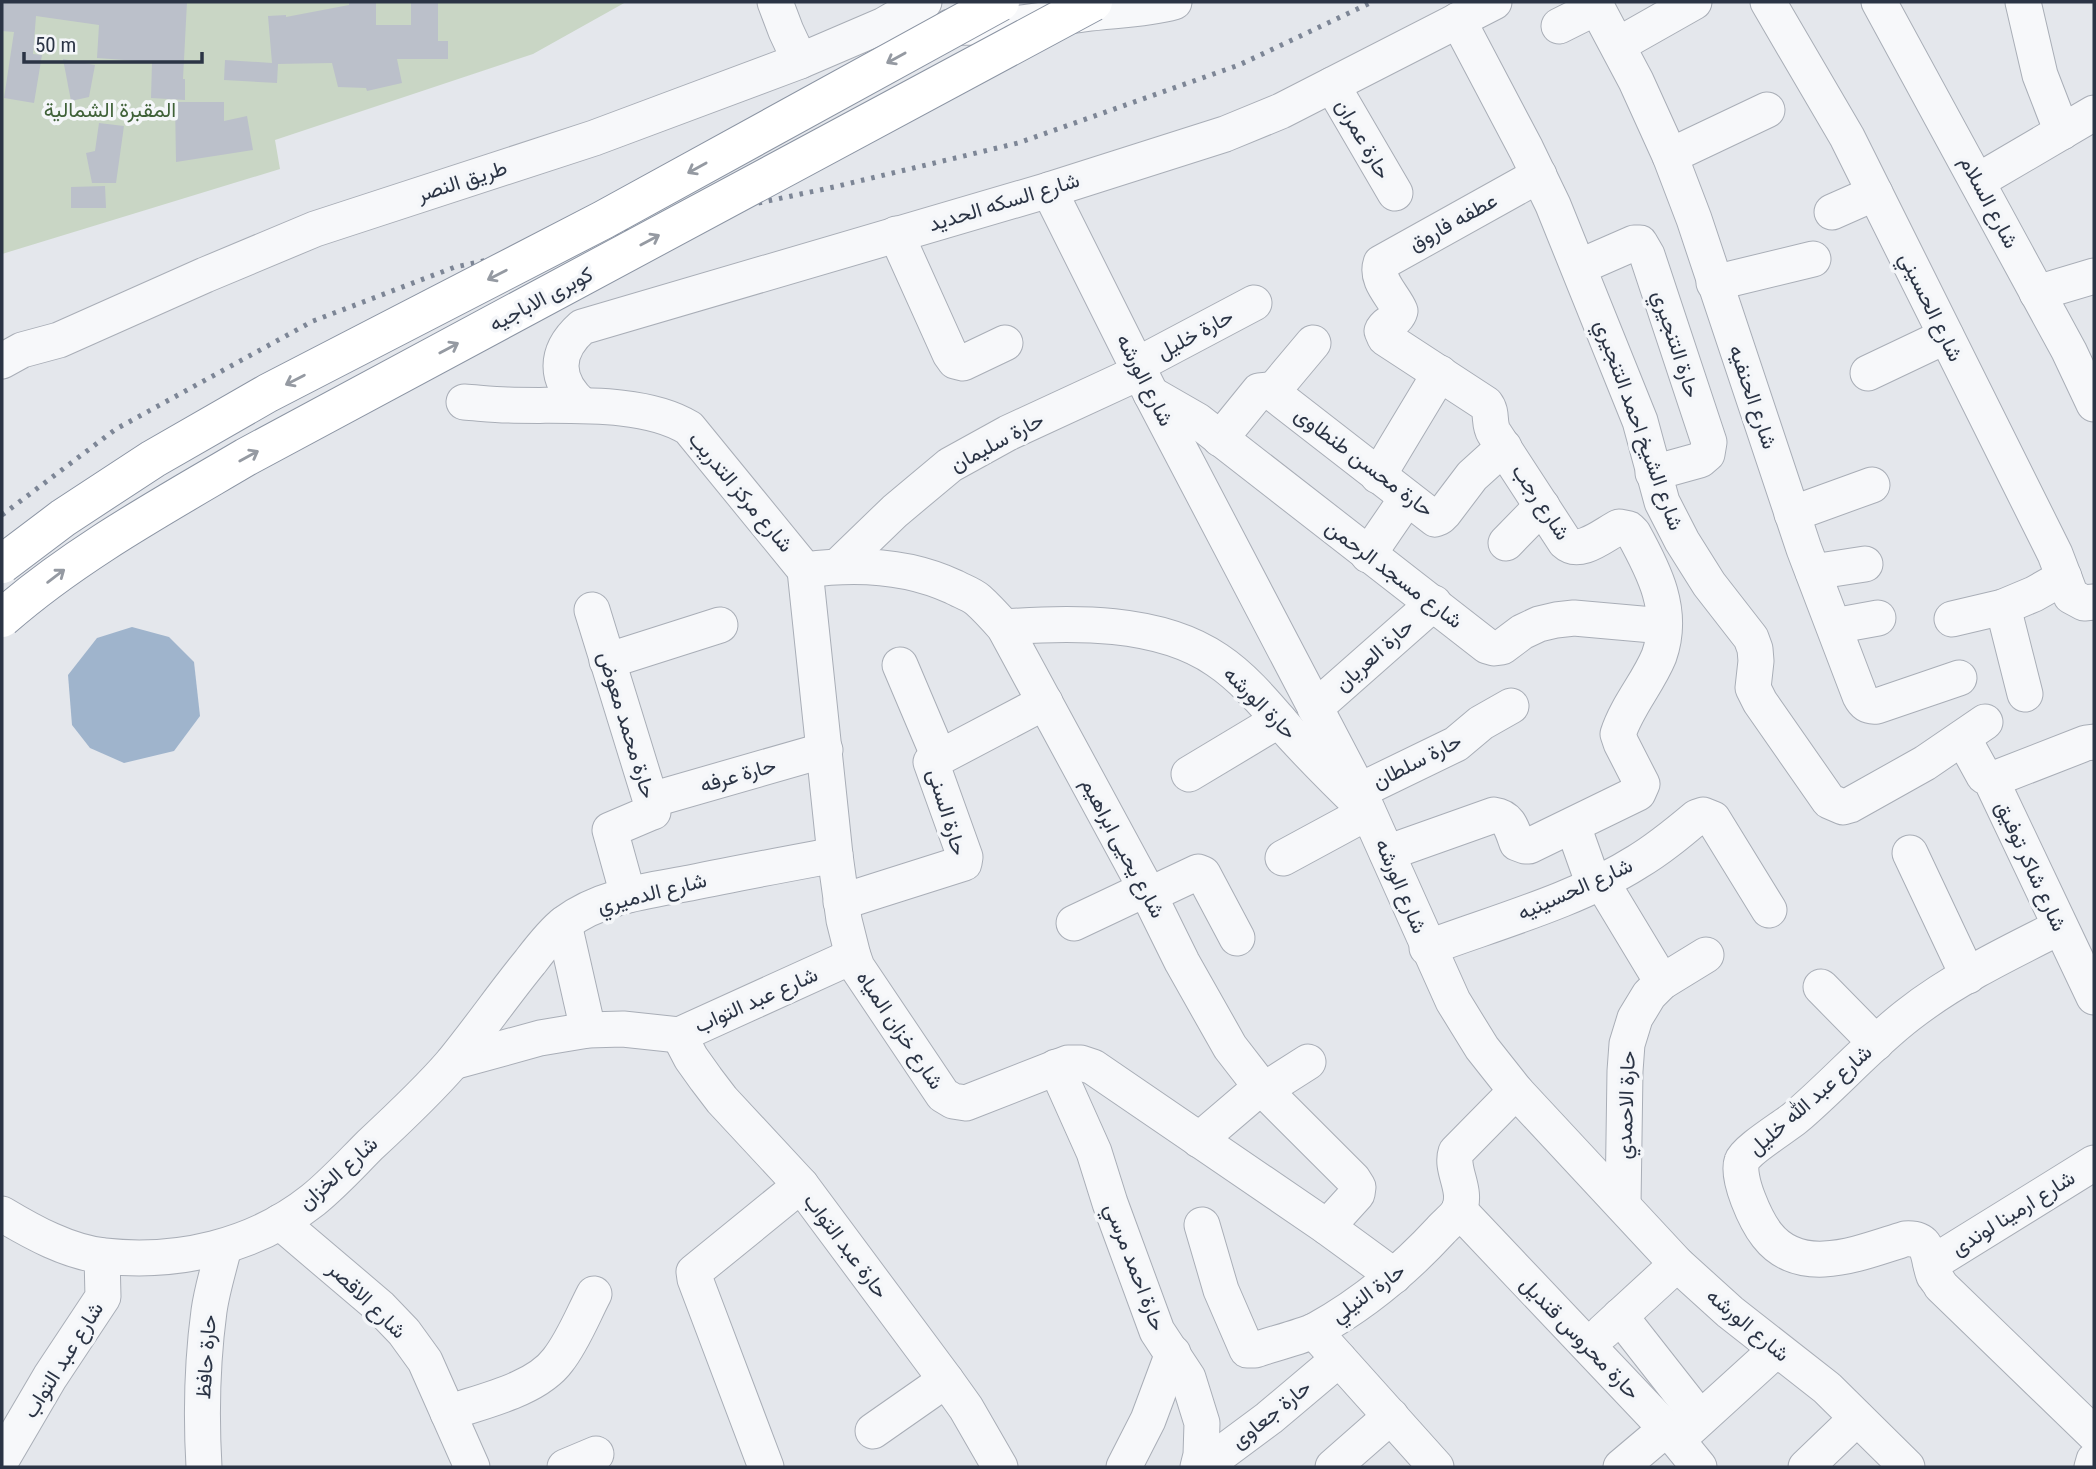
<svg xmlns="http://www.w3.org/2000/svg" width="2096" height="1469" viewBox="0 0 2096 1469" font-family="'Roboto Condensed',Vazirmatn,sans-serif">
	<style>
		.green { fill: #c9d6c5 }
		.water { fill: #9fb4cc }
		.building { fill: #bbc0ca }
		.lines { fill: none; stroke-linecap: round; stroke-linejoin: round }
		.minor-casing { stroke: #a9aeb7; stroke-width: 37 }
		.minor { stroke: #f7f8fa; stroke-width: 35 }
		.rail { stroke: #7d8696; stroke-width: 5; stroke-dasharray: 3.5 7; stroke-linecap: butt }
		.highway-bridge-casing { stroke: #8b94a3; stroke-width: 40; stroke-linecap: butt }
		.highway-bridge { stroke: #fff; stroke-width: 38 }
		.oneway { stroke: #959aa2 }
		.labels { text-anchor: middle; stroke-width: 7; stroke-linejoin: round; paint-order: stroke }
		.park-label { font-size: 21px; fill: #3f6138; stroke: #f4f6f9 }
		.street-label { font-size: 21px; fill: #2b3445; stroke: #f4f6f9 }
	</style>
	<rect width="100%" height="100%" fill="#e4e7ec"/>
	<path class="green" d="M 2,2 L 626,2 L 533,54 L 275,140 L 280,169 L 2,254 Z"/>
	<path class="water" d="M 132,627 L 169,637 L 194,662 L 200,716 L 174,751 L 124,763 L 90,748 L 72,725 L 68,675 L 97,638 Z"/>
	<g class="building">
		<path d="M 2,2 L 187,2 L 183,79 L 185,79 L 185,100 L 151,98 L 152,62 L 97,58 L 99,25 L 36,16 L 33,54 L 42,55 L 34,103 L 4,98 L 14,32 L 2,31 Z"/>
		<path d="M 411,2 L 438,2 L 438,41 L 448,41 L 448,59 L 397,59 L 402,83 L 367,91 L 366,88 L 338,87 L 332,63 L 278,64 L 277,83 L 224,80 L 225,60 L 272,63 L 268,16 L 286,15 L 286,17 L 349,5 L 349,3 L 376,3 L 376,25 L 411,25 Z"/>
		<path d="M 63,59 L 95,65 L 89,97 L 71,101 Z"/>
		<path d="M 175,102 L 224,102 L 224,121 L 247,116 L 253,150 L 176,162 Z"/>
		<path d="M 99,123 L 124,126 L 116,183 L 92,183 L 86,153 L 95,151 Z"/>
		<path d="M 105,186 L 106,208 L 71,208 L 71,187 Z"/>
	</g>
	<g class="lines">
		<defs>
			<g id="minor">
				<path d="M 775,2 L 786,31 L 800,61"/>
				<path d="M 1594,2 L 1636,81 L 1670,156 L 1694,219 L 1804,549 L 1860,696 C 1864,704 1868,707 1877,706 L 1959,678"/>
				<path d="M 1768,2 L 1847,137 L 2055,554 L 2071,596 L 2084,603 L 2094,602"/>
				<path d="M 1879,2 L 2069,351 L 2094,404"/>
				<path d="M 2023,2 L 2040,75 L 2062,132"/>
				<path d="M 1458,20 L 1526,149 L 1553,205 L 1640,421 L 1662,502 L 1682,541 L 1709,584 L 1751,638 L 1755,649 L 1756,661 L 1753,688 L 1760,702 L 1829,801 L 1843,807 L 1850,805 L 1925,763 L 1985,722"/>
				<path d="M 1559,26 L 1597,7"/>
				<path d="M 950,27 C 995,29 1040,20 1084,14 C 1114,10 1145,10 1174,2"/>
				<path d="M 1618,45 L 1694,2"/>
				<path d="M 1332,85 L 1395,193"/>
				<path d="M 1670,156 L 1767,110"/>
				<path d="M 1978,181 L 2094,113"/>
				<path d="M 1049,190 L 1151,394 L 1359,791 L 1453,1001 L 1482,1048 L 1516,1091 L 1677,1264 L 1730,1312 L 1827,1388 L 1907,1467"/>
				<path d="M 1832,212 L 1875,193"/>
				<path d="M 896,234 L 950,354 L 955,361 L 963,363 L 1005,343"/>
				<path d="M 1579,267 L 1634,243 L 1640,243 L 1647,255 L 1709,442 L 1707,454 L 1700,460 L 1653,473"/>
				<path d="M 1714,283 L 1813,259"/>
				<path d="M 2037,293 L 2094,276"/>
				<path d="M 2,361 L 22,350 L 59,340 L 205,275 L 315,229 L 594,138 L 800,61 L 884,25 L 924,2"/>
				<path d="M 1137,365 L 1254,303"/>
				<path d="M 1868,373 L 1946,336"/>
				<path d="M 1272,392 L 1313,343"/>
				<path d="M 1151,394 L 1198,421 L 1487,646 L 1494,648 L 1502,647 L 1522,632 L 1539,624 L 1556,620 L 1574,618 L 1664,626"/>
				<path d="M 464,402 C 479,403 493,405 508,405 C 562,407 642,399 689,428 L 805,570"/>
				<path d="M 582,405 C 554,380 554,352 582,327 L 1049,190 L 1225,134 L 1281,111 L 1494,2"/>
				<path d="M 1220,439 L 1259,391 L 1269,390 L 1435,519 L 1440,517 L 1444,513 L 1472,476 L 1504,447"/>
				<path d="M 1378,476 L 1440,373"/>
				<path d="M 1792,514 L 1872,485"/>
				<path d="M 1506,543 L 1542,506"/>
				<path d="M 1368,555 L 1407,498"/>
				<path d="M 838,566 L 895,511 L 950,465 L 1008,433 L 1140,372"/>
				<path d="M 805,570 L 835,855 L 844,920 L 853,956 L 857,967 L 943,1095 L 953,1101 L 966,1103 L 1068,1063 L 1081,1063 L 1093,1067 L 1327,1227 L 1394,1276"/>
				<path d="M 805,570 C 855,563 907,565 954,587 C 961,591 971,594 978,600 C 987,608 996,618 1004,627 L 1146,889 L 1182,962 L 1230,1047 L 1261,1087 L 1353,1179 L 1358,1187 L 1357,1194 L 1327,1227"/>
				<path d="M 1813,572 L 1865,564"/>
				<path d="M 2003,607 L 2025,694"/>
				<path d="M 592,610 L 653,808 L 653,812 L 650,813 L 610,830 L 628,895"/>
				<path d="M 1952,619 L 2003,607 L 2034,594 L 2064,577"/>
				<path d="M 1834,626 L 1878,618"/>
				<path d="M 1004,627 C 1071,622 1159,620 1217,660 C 1247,680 1270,710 1293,736 C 1317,762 1342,787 1368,812 L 1283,858"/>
				<path d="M 607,661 L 720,625"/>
				<path d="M 900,665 L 939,757"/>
				<path d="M 1315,708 L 1434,603"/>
				<path d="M 1963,738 L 1984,776 L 1991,780 L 2094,997"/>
				<path d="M 1189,774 L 1279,720"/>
				<path d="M 1991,780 L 2086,743 L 2094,742"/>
				<path d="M 1359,791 L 1456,744 L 1481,723 L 1511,706"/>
				<path d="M 651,800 L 825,750"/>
				<path d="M 1573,826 L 1594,885"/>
				<path d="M 1387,853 L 1494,815 C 1510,817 1512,830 1517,843 L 1525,846 L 1529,846 L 1638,793 L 1642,784 L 1621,743 L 1618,734 C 1627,706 1648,683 1659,656 C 1675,611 1654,571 1633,533 L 1629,529 L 1619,527 C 1603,535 1580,556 1565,542 L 1494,433 C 1488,423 1493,413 1486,404 L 1385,338 L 1382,331 C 1385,322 1397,322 1400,311 C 1394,296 1375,281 1381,263 L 1539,175"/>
				<path d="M 1910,853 L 1968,976"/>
				<path d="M 1601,881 L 1662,982"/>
				<path d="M 1149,895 L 1198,872 L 1203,874 L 1237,938"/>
				<path d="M 841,902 L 964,863 L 965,857 L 931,762 L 1045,702"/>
				<path d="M 1074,923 L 1146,889"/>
				<path d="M 564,924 L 588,1030"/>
				<path d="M 2060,927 C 2008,953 1954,979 1908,1015 C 1868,1046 1834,1085 1795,1118 C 1784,1127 1745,1151 1742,1161 C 1736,1178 1756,1221 1767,1235 C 1801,1279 1862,1252 1905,1239 C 1932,1237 1927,1258 1934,1276 C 1935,1277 1941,1285 1941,1286 L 2094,1434"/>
				<path d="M 1427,948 C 1494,923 1577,900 1637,862 C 1659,849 1678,833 1697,817 L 1703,815 L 1713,819 L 1769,910"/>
				<path d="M 1821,987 L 1876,1043"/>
				<path d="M 679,1035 L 691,1058 L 706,1079 L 722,1100 L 801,1185 L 946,1380 L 966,1408 L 1000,1467"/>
				<path d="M 453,1062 L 540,1038 L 588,1030 L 623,1029 L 679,1035 L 853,956"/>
				<path d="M 1056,1067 L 1094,1152 L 1110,1203 L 1157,1331 L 1188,1378 L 1202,1423 L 1201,1455 L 1198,1467"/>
				<path d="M 1199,1140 L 1261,1087 L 1275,1083 L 1308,1062"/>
				<path d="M 1623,1205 L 1625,1071 L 1627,1044 L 1635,1018 L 1649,995 L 1662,982 L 1706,955"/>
				<path d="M 1459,1210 L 1677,1440 L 1699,1467"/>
				<path d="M 2,1214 C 32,1232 68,1252 104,1256 C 177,1264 254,1247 313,1200 C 334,1183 351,1164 370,1145 C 398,1119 427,1092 452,1063 C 479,1030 503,995 530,962 C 540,949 552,933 565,923 C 601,896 647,891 690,883 C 738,873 787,864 835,855"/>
				<path d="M 280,1222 L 380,1307 L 404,1332 L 425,1361 L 472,1467"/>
				<path d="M 1202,1225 L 1221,1290 L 1247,1350 L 1255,1350 C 1272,1344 1301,1337 1316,1330 C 1363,1304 1405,1269 1441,1230 C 1446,1224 1456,1217 1459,1210 C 1468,1190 1450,1170 1456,1152 L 1516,1091"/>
				<path d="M 1931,1264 L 2094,1163"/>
				<path d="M 1620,1316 L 1700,1418"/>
				<path d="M 1314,1331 L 1436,1467"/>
				<path d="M 1603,1332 L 1677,1264"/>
				<path d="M 448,1413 C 482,1401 536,1390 558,1360 C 573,1341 583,1315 594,1294"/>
				<path d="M 873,1431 L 946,1380"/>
				<path d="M 1677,1440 L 1776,1350"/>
				<path d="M 2,1459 L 50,1377 L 103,1297 L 102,1256"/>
				<path d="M 204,1467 C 201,1415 202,1363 209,1311 C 212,1289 219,1268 224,1247"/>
				<path d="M 565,1467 L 596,1454"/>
				<path d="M 766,1467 L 695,1279 L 694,1272 L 801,1185"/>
				<path d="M 1124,1467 L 1148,1420 L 1173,1353"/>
				<path d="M 1203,1467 L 1269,1418 L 1339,1359"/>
				<path d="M 1333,1467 L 1391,1416"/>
				<path d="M 1621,1467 L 1666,1429"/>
				<path d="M 1806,1467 L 1857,1418"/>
				<path d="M 2092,1467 L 2094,1460"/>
			</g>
		</defs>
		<use href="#minor" class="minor-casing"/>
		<use href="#minor" class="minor"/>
		<path class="rail" d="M 2,515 L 116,429 L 313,321 L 455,267 L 834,187 L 1018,143 L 1239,65 L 1372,2"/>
		<defs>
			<g id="highway-bridge">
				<path d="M 2,564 L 63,518 L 153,459 L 268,393 L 603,220 L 1000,2"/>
				<path d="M 2,618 C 75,554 163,506 246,457 L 1093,2"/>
			</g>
		</defs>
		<use href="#highway-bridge" class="highway-bridge-casing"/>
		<use href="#highway-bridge" class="highway-bridge"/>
	</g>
	<defs><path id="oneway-shaft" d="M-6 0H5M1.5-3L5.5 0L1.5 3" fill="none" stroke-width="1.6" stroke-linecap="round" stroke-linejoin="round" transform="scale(1.75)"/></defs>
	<g class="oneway">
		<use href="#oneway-shaft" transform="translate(896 58) rotate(151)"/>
		<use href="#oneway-shaft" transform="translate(697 168) rotate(151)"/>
		<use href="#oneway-shaft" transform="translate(650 240) rotate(-28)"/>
		<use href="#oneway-shaft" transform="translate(497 275) rotate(153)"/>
		<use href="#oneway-shaft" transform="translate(449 348) rotate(-28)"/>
		<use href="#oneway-shaft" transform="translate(295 380) rotate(153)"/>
		<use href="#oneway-shaft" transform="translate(249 456) rotate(-29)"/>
		<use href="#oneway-shaft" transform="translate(56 576) rotate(-37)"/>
	</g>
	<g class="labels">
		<g class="park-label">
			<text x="110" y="117">المقبرة الشمالية</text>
		</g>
		<g class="street-label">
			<text transform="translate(1363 139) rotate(60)" y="7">حارة عمران</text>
			<text transform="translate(462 181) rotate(-18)" y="7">طريق النصر</text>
			<text transform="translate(1004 202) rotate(-17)" y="7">شارع السكه الحديد</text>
			<text transform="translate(1989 202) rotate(62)" y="7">شارع السلام</text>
			<text transform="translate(1453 222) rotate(-29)" y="7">عطفه فاروق</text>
			<text transform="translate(541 299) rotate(-28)" y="7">كوبرى الاباجيه</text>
			<text transform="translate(1931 307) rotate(64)" y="7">شارع الحسيني</text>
			<text transform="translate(1195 334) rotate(-28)" y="7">حارة خليل</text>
			<text transform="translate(1676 344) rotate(72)" y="7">حارة التنجيري</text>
			<text transform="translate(1145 380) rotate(63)" y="7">شارع الورشه</text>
			<text transform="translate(1753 397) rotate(71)" y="7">شارع الحنفيه</text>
			<text transform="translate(1639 425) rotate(70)" y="7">شارع الشيخ احمد التنجيري</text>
			<text transform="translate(997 442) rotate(-28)" y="7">حارة سليمان</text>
			<text transform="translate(1364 462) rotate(37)" y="7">حارة محسن طنطاوى</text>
			<text transform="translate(741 492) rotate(50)" y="7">شارع مركز التدريب</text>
			<text transform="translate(1541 502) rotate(56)" y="7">شارع رجب</text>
			<text transform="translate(1394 574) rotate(37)" y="7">شارع مسجد الرحمن</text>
			<text transform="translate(1374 655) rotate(-42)" y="7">حارة العريان</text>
			<text transform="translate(1260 703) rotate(45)" y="7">حارة الورشه</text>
			<text transform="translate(627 725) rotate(73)" y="7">حارة محمد معوض</text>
			<text transform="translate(1417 761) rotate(-27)" y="7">حارة سلطان</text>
			<text transform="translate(738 775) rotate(-16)" y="7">حارة عرفه</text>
			<text transform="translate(947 812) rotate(73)" y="7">حارة السنى</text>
			<text transform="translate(1123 848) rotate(62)" y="7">شارع يحيى ابراهيم</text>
			<text transform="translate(2031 866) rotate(65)" y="7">شارع شاكر توفيق</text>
			<text transform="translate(1401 886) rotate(67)" y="7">شارع الورشه</text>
			<text transform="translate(1575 889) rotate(-24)" y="7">شارع الحسينيه</text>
			<text transform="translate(652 893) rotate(-14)" y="7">شارع الدميري</text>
			<text transform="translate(756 1000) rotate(-24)" y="7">شارع عبد التواب</text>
			<text transform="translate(900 1030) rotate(56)" y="7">شارع خزان المياه</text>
			<text transform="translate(1810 1100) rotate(-41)" y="7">شارع عبد الله خليل</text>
			<text transform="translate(1626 1105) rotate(-88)" y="7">حارة الاحمدي</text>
			<text transform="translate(338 1173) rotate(-42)" y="7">شارع الخزان</text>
			<text transform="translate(2013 1213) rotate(-32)" y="7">شارع ارمينا لوندى</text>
			<text transform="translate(846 1246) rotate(53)" y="7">حارة عبد التواب</text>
			<text transform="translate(1135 1267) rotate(69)" y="7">حارة احمد مرسي</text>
			<text transform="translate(1368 1293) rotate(-36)" y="7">حارة النيلي</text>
			<text transform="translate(367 1300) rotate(44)" y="7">شارع الاقصر</text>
			<text transform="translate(1748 1325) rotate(40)" y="7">شارع الورشه</text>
			<text transform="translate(1580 1338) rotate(46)" y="7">حارة محروس قنديل</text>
			<text transform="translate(206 1357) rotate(-86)" y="7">حارة حافظ</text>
			<text transform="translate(63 1360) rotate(-58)" y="7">شارع عبد التواب</text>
			<text transform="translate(1271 1414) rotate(-39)" y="7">حارة جعاوى</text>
		</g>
	</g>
	<rect width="2096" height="1469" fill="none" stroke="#2b3445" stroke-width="7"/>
	<path d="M24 52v10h178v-10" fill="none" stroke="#2b3445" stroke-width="3.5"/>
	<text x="35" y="52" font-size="21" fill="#2b3445" stroke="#f4f6f9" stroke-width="5" paint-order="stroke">50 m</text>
</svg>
